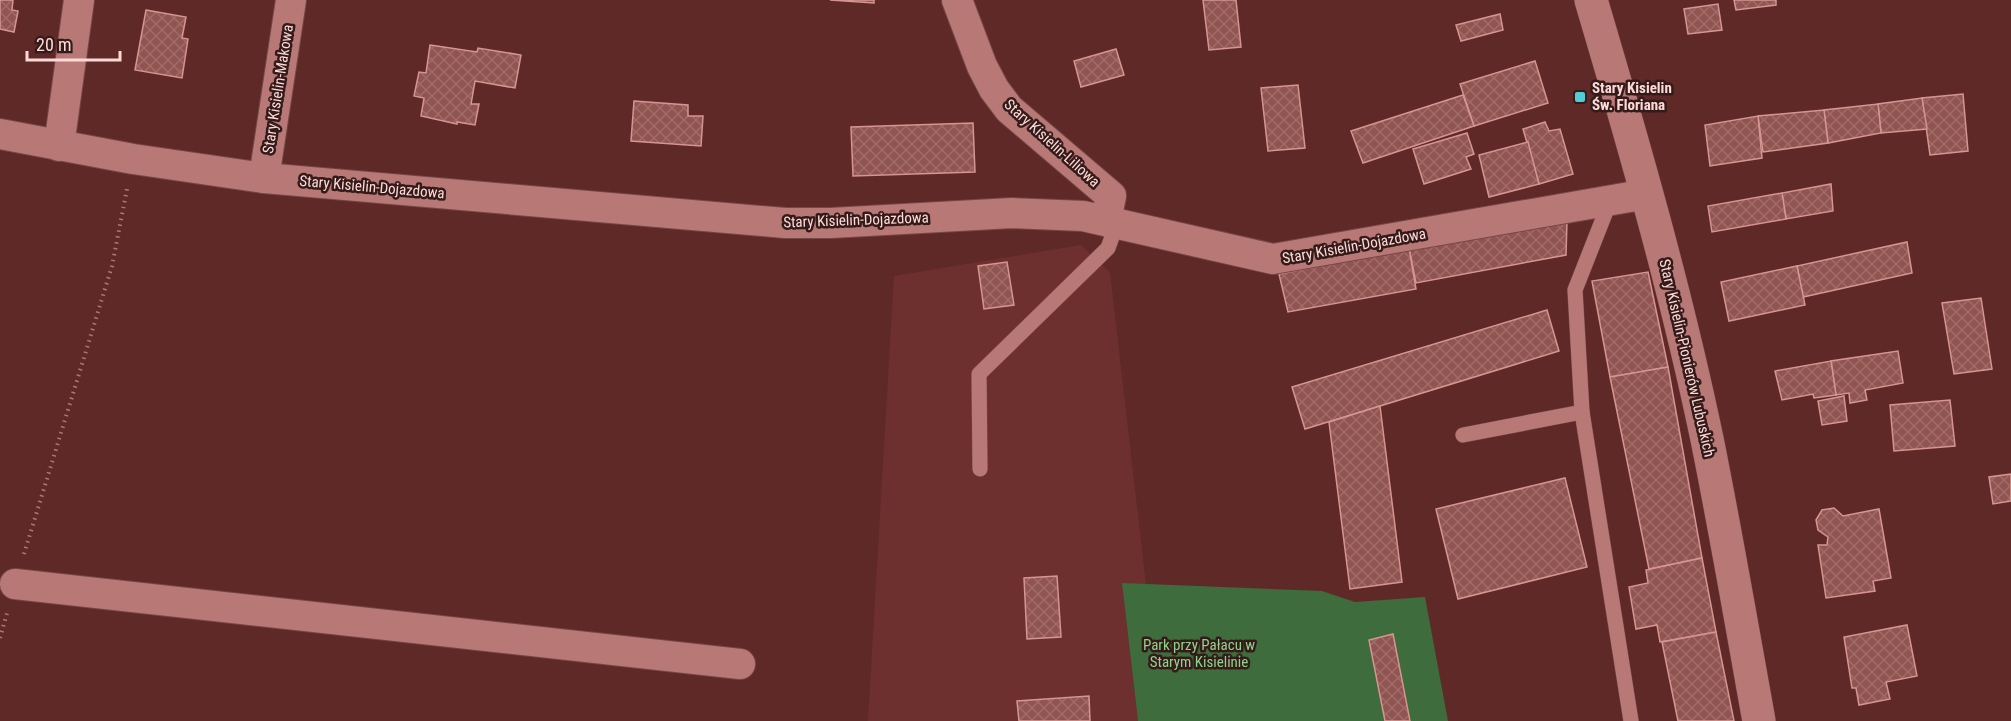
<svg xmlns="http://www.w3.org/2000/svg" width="2011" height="721" viewBox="0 0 2011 721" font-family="'Roboto Condensed',sans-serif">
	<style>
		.built { fill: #6e302f }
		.park { fill: #3e6c3c }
		.building { fill: url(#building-cross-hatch); stroke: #d69591; stroke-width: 1.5 }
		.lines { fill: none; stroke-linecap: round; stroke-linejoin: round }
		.lane-casing { stroke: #764748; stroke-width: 16 }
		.street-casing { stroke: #764748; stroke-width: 32 }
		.secondary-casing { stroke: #764748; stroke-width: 34 }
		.path { stroke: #a77a78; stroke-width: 4; stroke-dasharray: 1.5 4.5; stroke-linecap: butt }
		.lane { stroke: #b87976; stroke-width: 15 }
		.street { stroke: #b87976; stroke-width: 30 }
		.secondary { stroke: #b87976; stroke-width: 33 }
		.poi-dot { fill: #52ccd6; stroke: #341b1a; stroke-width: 2 }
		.labels { text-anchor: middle; stroke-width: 5; stroke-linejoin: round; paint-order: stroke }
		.poi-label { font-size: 15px; font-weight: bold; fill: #fddad7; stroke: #341b1a; text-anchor: start }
		.street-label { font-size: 15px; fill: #fddad7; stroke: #341b1a }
		.park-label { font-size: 15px; fill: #8ed38a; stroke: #341b1a }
	</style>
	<defs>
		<pattern id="building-cross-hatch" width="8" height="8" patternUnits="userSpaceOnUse" patternTransform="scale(1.5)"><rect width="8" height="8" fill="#905451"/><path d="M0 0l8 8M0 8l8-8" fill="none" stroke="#a06c69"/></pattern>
	</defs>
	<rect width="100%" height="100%" fill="#5f2928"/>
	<path class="built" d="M 1081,245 L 1110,273 L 1146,585 L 1122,583 L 1138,721 L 868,721 L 894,276 Z"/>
	<path class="park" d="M 1122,583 L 1322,591 L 1355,602 L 1425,597 L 1448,721 L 1138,721 Z"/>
	<g class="building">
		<path d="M 0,0 L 13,0 L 12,10 L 18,11 L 14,32 L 0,29 Z"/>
		<path d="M 830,0 L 874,0 L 874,3 Z"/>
		<path d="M 1203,0 L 1236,0 L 1241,47 L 1209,50 Z"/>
		<path d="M 1734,0 L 1776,0 L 1776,5 L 1736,10 Z"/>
		<path d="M 1718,4 L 1722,30 L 1688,34 L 1684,9 Z"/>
		<path d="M 146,10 L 186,17 L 182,38 L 188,39 L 182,78 L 135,70 Z"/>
		<path d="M 1500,14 L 1503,30 L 1461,41 L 1456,25 Z"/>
		<path d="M 430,45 L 477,52 L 478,48 L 521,55 L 515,88 L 475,81 L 471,104 L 479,104 L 475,125 L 457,122 L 457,124 L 421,116 L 424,98 L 414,96 L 419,72 L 426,73 Z"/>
		<path d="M 1116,49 L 1124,75 L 1081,87 L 1074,61 Z"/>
		<path d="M 1535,61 L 1548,103 L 1474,126 L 1460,84 Z"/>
		<path d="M 1298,85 L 1305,148 L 1268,151 L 1261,88 Z"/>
		<path d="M 1963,94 L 1968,151 L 1930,155 L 1922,98 Z"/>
		<path d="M 1463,95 L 1474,126 L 1363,163 L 1351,131 Z"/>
		<path d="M 1922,98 L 1927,129 L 1881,133 L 1878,104 Z"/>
		<path d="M 634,101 L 688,105 L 688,116 L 703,116 L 701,146 L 631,141 Z"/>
		<path d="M 1878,104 L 1881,133 L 1828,143 L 1824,110 Z"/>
		<path d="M 1824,110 L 1828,143 L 1763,152 L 1758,116 Z"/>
		<path d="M 1758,116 L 1762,158 L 1710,166 L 1705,125 Z"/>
		<path d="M 1545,122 L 1549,131 L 1560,129 L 1573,174 L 1539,184 L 1523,129 Z"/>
		<path d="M 973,123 L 975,172 L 853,176 L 851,127 Z"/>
		<path d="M 1467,133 L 1474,154 L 1466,157 L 1471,169 L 1424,184 L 1413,149 Z"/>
		<path d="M 1528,142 L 1539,184 L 1489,197 L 1479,155 Z"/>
		<path d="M 1831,184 L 1833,211 L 1786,219 L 1782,193 Z"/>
		<path d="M 1782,193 L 1786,219 L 1712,232 L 1708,206 Z"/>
		<path d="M 1567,221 L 1566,255 L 1416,283 L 1409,248 Z"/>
		<path d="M 1907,242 L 1912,273 L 1803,297 L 1797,266 Z"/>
		<path d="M 1409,248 L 1416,289 L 1288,312 L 1279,274 Z"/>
		<path d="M 1007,262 L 1014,305 L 984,309 L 978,266 Z"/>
		<path d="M 1797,266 L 1805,305 L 1729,321 L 1721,282 Z"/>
		<path d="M 1648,272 L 1668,367 L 1610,377 L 1592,281 Z"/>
		<path d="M 1981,298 L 1992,369 L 1954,374 L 1942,303 Z"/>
		<path d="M 1547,310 L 1559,351 L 1305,429 L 1292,387 Z"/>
		<path d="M 1898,351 L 1903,383 L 1865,390 L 1867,400 L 1850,403 L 1849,393 L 1836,395 L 1831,361 Z"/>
		<path d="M 1831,361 L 1836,395 L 1814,398 L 1813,394 L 1782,400 L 1775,371 Z"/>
		<path d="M 1668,367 L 1702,558 L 1649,569 L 1610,377 Z"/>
		<path d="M 1844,396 L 1847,421 L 1822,425 L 1818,401 Z"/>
		<path d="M 1950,400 L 1955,446 L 1894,451 L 1890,405 Z"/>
		<path d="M 1380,406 L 1402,582 L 1350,589 L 1329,422 Z"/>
		<path d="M 2011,474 L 2011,501 L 1993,504 L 1989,477 Z"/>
		<path d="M 1565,478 L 1587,567 L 1458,599 L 1436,509 Z"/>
		<path d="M 1834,508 L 1843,516 L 1879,509 L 1891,578 L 1873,581 L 1875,591 L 1826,598 L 1818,545 L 1827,545 L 1828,537 L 1818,530 L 1816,520 L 1822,510 Z"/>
		<path d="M 1702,558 L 1716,632 L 1660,642 L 1657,625 L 1636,629 L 1629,587 L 1648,583 L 1646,570 Z"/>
		<path d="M 1057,576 L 1061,637 L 1027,639 L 1024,578 Z"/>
		<path d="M 1907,625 L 1917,676 L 1886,682 L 1890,699 L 1859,705 L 1856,688 L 1852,688 L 1844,637 Z"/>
		<path d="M 1716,632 L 1734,721 L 1678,721 L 1662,642 Z"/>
		<path d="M 1393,634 L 1410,721 L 1385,721 L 1369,640 Z"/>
		<path d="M 1089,696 L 1090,721 L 1019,721 L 1017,701 Z"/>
	</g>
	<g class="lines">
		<defs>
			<g id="lane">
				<path d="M 1610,201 L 1575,290 L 1582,412 L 1631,721"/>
				<path d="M 1463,435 L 1582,412"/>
				<path d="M 980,469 L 979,374 L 1108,248 L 1117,223"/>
			</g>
			<g id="street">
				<path d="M 957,0 L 982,66 L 994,89 L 1009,109 L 1111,196 L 1106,221"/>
				<path d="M 0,134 L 133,159 L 264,178 L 785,223 L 831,223 L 1012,213 L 1083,216 L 1273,259 L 1647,194"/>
				<path d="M 59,146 L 79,0"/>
				<path d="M 264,178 L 291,0"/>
				<path d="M 15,584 L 740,664"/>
			</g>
			<path id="secondary" d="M 1591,0 C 1634,145 1676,291 1707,439 C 1726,533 1742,627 1759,721"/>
		</defs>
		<use href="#lane" class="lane-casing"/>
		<use href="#street" class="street-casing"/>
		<use href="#secondary" class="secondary-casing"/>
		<g class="path">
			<path d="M 24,554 L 112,266 L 127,189"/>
			<path d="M 0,638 L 7,613"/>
		</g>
		<use href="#lane" class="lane"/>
		<use href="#street" class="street"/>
		<use href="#secondary" class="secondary"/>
	</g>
	<rect class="poi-dot" x="1574" y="91" width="12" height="12" rx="3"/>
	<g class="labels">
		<g class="poi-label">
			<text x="1592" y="93">Stary Kisielin<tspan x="1592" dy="17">Św. Floriana</tspan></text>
		</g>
		<g class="street-label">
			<text transform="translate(278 89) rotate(-81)" y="5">Stary Kisielin-Makowa</text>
			<text transform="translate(1052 143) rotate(42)" y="5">Stary Kisielin-Liliowa</text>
			<text transform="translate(372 187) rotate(5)" y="5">Stary Kisielin-Dojazdowa</text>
			<text transform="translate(856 220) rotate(-2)" y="5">Stary Kisielin-Dojazdowa</text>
			<text transform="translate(1354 246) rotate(-10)" y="5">Stary Kisielin-Dojazdowa</text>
			<text transform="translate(1687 358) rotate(77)" y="5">Stary Kisielin-Pionierów Lubuskich</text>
		</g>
		<g class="park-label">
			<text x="1199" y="650">Park przy Pałacu w<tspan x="1199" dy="17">Starym Kisielinie</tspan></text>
		</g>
	</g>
	<path d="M27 51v9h93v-9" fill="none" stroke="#fddad7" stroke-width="3"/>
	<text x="36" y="51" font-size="18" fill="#fddad7" stroke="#341b1a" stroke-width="4.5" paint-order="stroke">20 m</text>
</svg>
